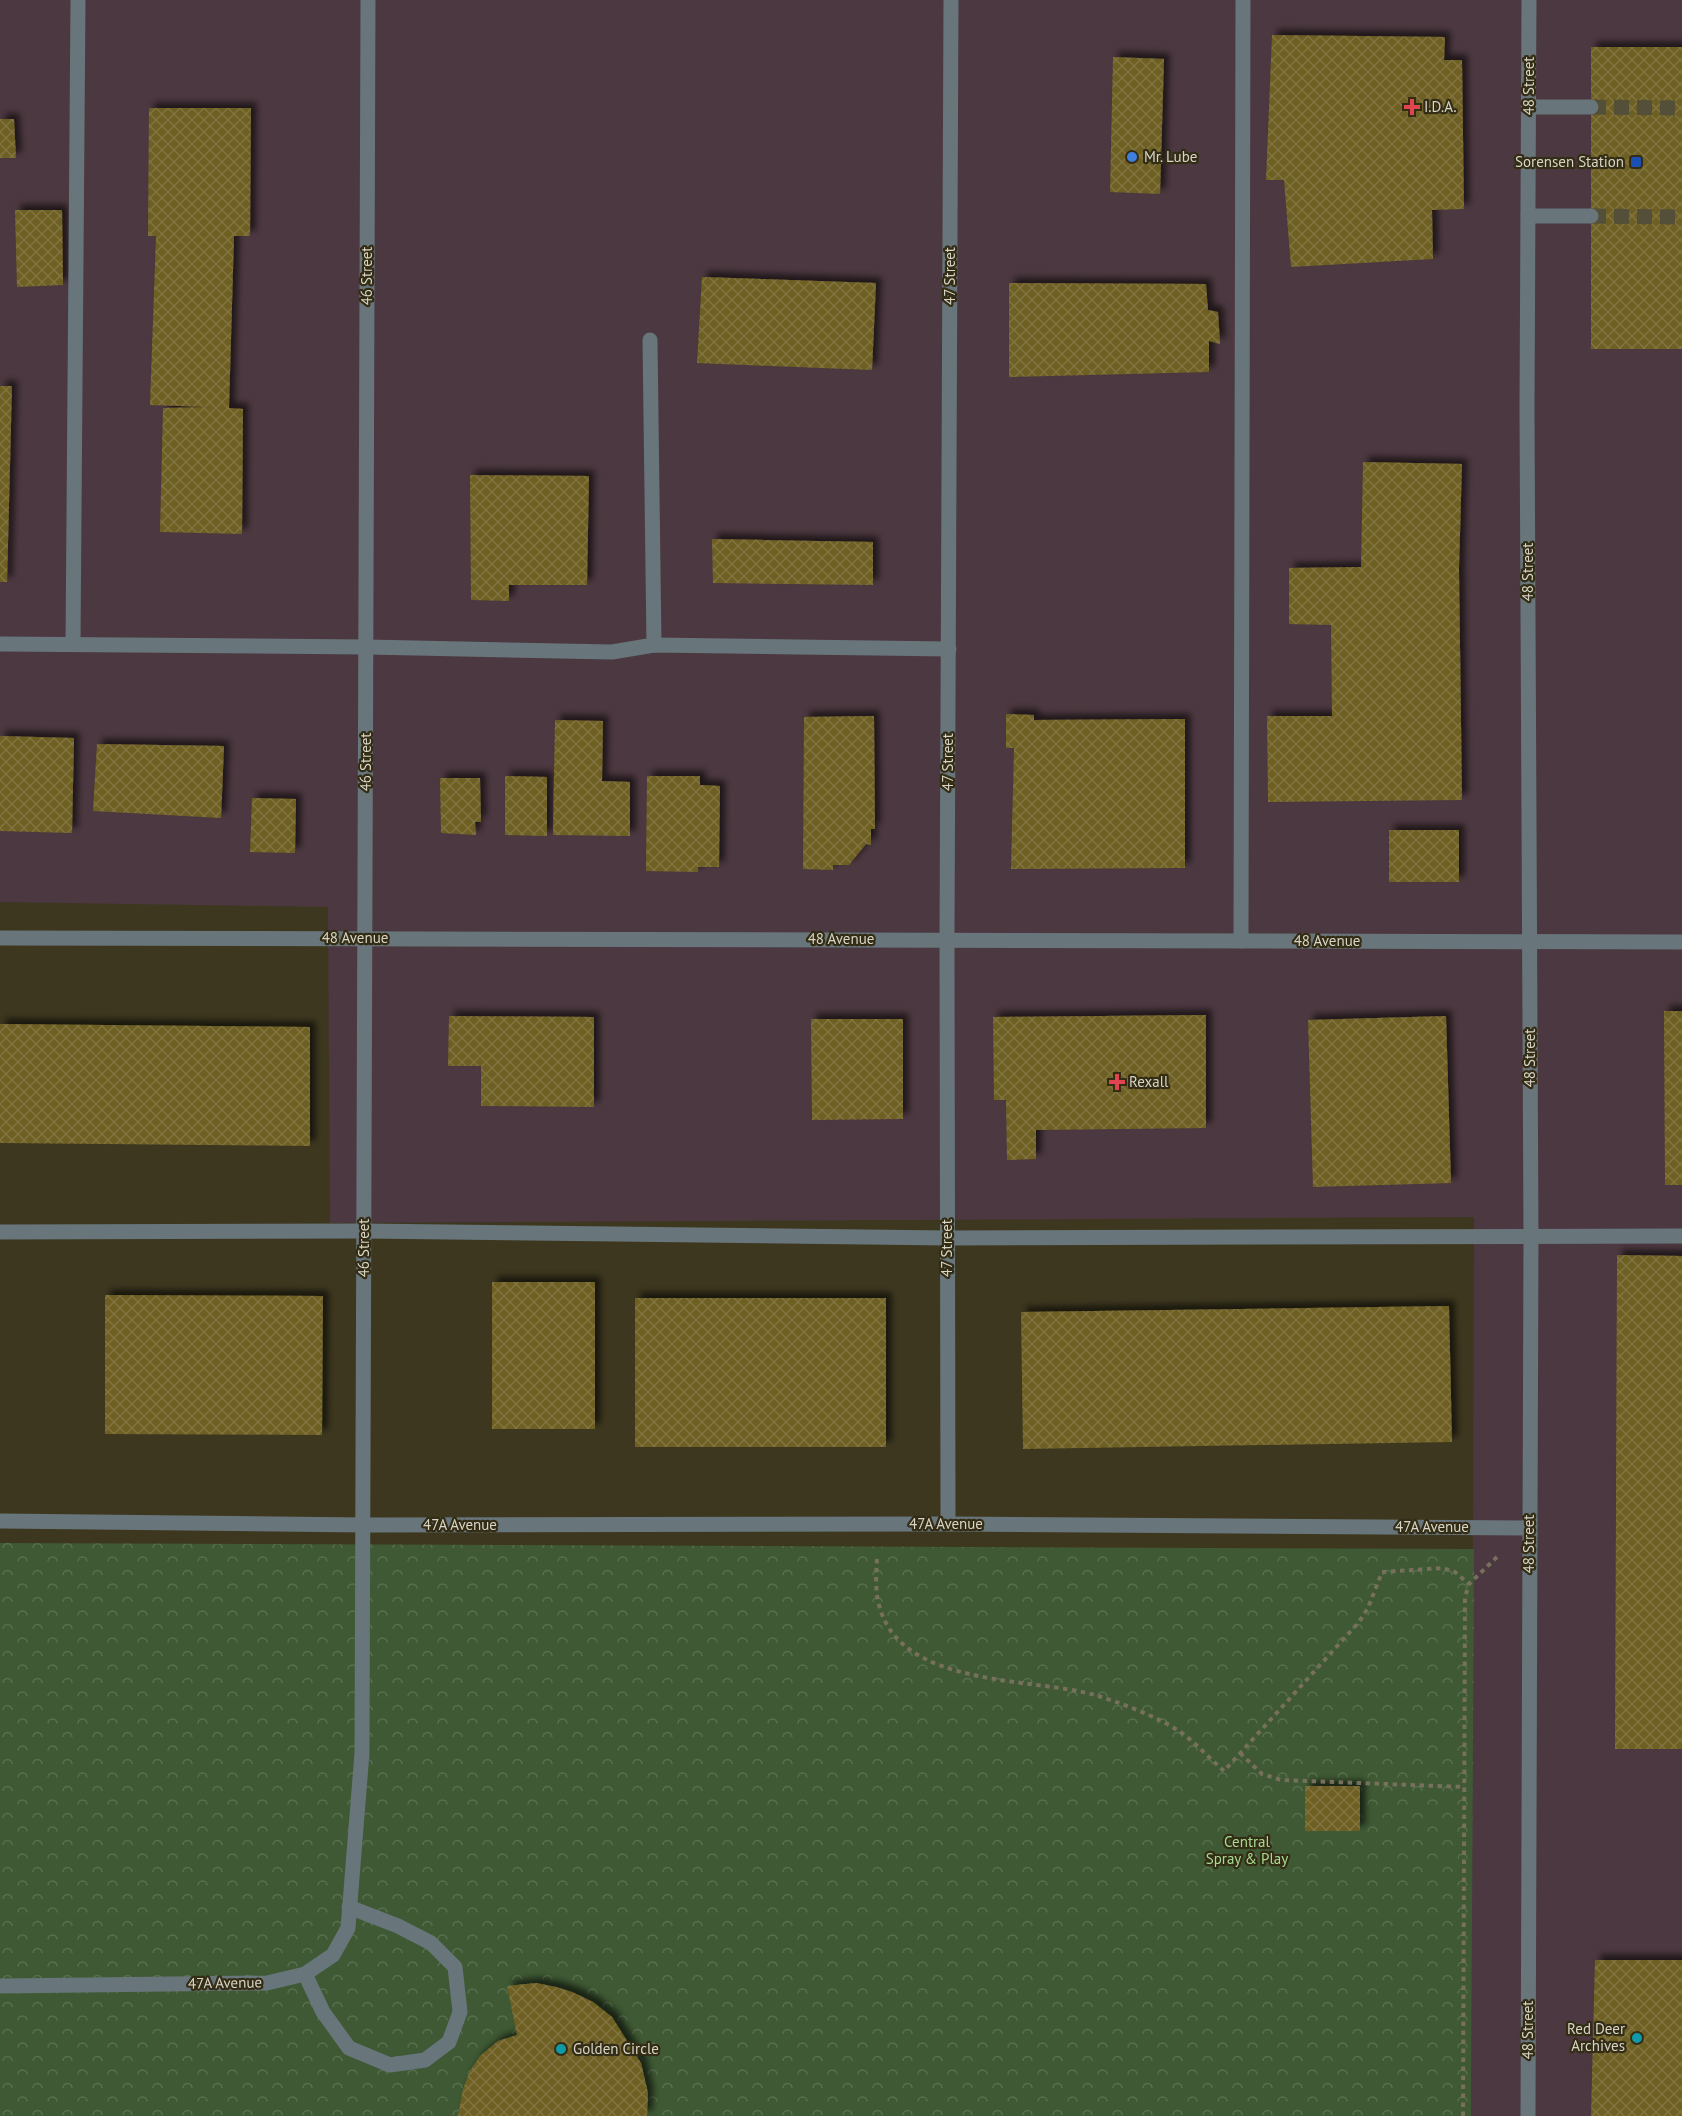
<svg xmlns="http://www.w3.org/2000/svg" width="1682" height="2116" viewBox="0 0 1682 2116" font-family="'PT Sans',sans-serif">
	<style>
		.commercial { fill: #4c3840 }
		.park { fill: url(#park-crowns) }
		.building { fill: url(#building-cross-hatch); filter: url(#shadow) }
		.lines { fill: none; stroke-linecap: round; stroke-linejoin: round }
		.minor-tunnel { stroke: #544f38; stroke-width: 15; stroke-dasharray: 15 8; stroke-linecap: butt }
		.path { stroke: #76705c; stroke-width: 4; stroke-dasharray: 4.5 4.5; stroke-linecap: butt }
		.minor { stroke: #68757a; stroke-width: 15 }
		.health-dot { fill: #e0444e; stroke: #332d15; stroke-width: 2 }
		.shop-dot { fill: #3f7fe0; stroke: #332d15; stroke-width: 2 }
		.transit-dot { fill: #1a4fb4; stroke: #332d15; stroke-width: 2 }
		.culture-dot { fill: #0f9aa8; stroke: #332d15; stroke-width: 2 }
		.labels { text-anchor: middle; stroke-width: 4.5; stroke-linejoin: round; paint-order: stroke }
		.street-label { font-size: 15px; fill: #d8d4c6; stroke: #332d15 }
		.poi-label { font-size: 15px; fill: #d8d4c6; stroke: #332d15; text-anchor: start }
		.park-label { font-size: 15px; fill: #a7db92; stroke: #332d15 }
	</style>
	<defs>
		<pattern id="park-crowns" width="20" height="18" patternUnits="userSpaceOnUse" patternTransform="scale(1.5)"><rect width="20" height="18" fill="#3e5933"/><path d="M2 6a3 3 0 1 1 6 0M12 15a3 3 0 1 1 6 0" fill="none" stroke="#59704f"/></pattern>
		<pattern id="building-cross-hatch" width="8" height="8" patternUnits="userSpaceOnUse" patternTransform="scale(1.5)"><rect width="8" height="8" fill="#6e5f23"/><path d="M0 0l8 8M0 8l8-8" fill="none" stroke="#827541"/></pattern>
		<filter id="shadow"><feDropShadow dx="5.5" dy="-5.5" stdDeviation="3" flood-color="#0009"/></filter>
	</defs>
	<rect width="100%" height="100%" fill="#3d371f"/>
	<path class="commercial" d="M 0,0 L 1682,0 L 1682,2116 L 1471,2116 L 1474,1217 L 330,1223 L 328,907 L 0,902 Z"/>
	<path class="park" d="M 0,1543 L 1474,1549 L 1471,2116 L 0,2116 Z"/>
	<g class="building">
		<path d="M 1272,35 L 1445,37 L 1444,60 L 1462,60 L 1464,209 L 1432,210 L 1433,259 L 1291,267 L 1284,180 L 1266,180 Z"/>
		<rect x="1591" y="47" width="91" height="302"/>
		<path d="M 1113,57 L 1164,59 L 1160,194 L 1110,192 Z"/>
		<path d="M 149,108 L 251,108 L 250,236 L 234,236 L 229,408 L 243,409 L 242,534 L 160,532 L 163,408 L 209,407 L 150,405 L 156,236 L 148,236 Z"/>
		<path d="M 0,119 L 14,119 L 16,158 L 0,158 Z"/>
		<path d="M 15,210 L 62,210 L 63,285 L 17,287 Z"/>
		<path d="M 702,277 L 876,283 L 872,370 L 697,363 Z"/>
		<path d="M 1009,283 L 1206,284 L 1208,310 L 1218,312 L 1220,344 L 1209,341 L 1209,372 L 1009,377 Z"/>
		<path d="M 0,386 L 12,386 L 7,582 L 0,582 Z"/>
		<path d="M 1363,462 L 1462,464 L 1459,569 L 1462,800 L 1268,802 L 1267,716 L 1332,716 L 1331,625 L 1289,624 L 1289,568 L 1361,567 Z"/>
		<path d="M 470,475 L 589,476 L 587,585 L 509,585 L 509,601 L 471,600 Z"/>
		<path d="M 712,539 L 873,542 L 873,585 L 713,583 Z"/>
		<path d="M 1006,714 L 1034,715 L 1034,720 L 1185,719 L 1185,868 L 1011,869 L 1014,748 L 1006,748 Z"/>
		<path d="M 874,716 L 875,829 L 871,829 L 871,845 L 866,844 L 849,865 L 833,865 L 833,870 L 803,869 L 804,717 Z"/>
		<path d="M 555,720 L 603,721 L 602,781 L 630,782 L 630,836 L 553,835 Z"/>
		<path d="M 0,736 L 74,738 L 72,833 L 0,831 Z"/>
		<path d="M 97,744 L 224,746 L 221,818 L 93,811 Z"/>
		<path d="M 505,776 L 547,777 L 547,836 L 505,835 Z"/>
		<path d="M 647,776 L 700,776 L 700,785 L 720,786 L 719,867 L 698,867 L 698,872 L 646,871 Z"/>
		<path d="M 440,778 L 480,778 L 481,822 L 475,822 L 476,835 L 441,833 Z"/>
		<path d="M 252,798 L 296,799 L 295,853 L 250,852 Z"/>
		<rect x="1389" y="830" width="70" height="52"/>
		<path d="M 1664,1011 L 1682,1011 L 1682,1185 L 1665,1185 Z"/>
		<path d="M 1206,1015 L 1206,1128 L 1036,1130 L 1036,1159 L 1007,1160 L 1006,1100 L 994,1100 L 993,1017 Z"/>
		<path d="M 449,1016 L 594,1017 L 594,1107 L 481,1106 L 481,1066 L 448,1066 Z"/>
		<path d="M 1446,1016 L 1451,1183 L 1313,1187 L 1308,1020 Z"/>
		<path d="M 811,1019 L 903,1019 L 903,1119 L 812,1120 Z"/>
		<path d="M 0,1024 L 310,1027 L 310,1146 L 0,1143 Z"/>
		<path d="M 1617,1255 L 1682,1256 L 1682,1749 L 1615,1749 Z"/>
		<rect x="492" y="1282" width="103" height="147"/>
		<path d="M 105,1295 L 323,1296 L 322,1435 L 105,1434 Z"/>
		<rect x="635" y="1298" width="251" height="149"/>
		<path d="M 1449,1306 L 1452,1442 L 1023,1449 L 1021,1312 Z"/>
		<rect x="1305" y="1786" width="55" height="45"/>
		<path d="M 1595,1960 L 1682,1960 L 1682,2116 L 1591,2116 Z"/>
		<path d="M 536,1983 L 556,1987 L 572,1992 L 593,2002 L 612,2017 L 641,2063 L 648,2093 L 647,2116 L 458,2116 L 463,2089 L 470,2071 L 480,2056 L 498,2041 L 517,2035 L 507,1986 Z"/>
	</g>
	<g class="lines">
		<g class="minor-tunnel">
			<path d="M 1591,107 L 1682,108"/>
			<path d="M 1591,216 L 1682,217"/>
		</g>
		<g class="path">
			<path d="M 877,1559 C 876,1574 875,1590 879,1605 C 900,1688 1031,1677 1095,1695 C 1121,1703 1156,1716 1179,1731 C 1195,1742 1209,1758 1224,1771 L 1359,1622 L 1368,1608 L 1382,1572 L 1443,1568 L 1455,1572 L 1469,1584"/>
			<path d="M 1240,1753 L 1262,1774 L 1281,1780 L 1464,1787"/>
			<path d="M 1463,2116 L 1465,1597 L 1469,1584 L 1499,1555"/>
		</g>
		<g class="minor">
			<path d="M 1529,107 L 1591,107"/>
			<path d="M 1528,216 L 1591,216"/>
			<path d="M 650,340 L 654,645"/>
			<path d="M 0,644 L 367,647 L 612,652 L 654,645 L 949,649"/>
			<path d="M 73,644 L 78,0"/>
			<path d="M 0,938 L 1682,942"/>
			<path d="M 1241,941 L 1243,0"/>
			<path d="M 0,1232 L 364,1231 L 947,1238 L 1682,1236"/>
			<path d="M 0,1521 L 364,1525 L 948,1524 L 1529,1528"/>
			<path d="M 948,1524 L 947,939 L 951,0"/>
			<path d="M 305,1974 L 323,2012 L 349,2048 L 390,2065 L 425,2060 L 449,2042 L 460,2012 L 455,1967 L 431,1943 L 398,1926 L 349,1907"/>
			<path d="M 0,1986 L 267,1983 L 305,1974 L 333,1955 L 348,1928 L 362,1753 L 368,0"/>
			<path d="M 1528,2116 L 1531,1237 L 1527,408 L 1529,0"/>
		</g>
	</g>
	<g class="health-dot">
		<path d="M1409 98h6v6h6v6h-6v6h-6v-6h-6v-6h6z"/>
		<path d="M1114 1073h6v6h6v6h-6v6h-6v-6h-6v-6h6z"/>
	</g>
	<circle class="shop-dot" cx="1132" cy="157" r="6"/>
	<rect class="transit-dot" x="1630" y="156" width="12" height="12" rx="3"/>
	<g class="culture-dot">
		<circle cx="1637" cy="2038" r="6"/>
		<circle cx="561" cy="2049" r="6"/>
	</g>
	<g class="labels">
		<g class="street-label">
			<text transform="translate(1529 86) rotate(-90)" y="5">48 Street</text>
			<text transform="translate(367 276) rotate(-90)" y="5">46 Street</text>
			<text transform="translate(950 276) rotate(-90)" y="5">47 Street</text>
			<text transform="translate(1528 572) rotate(-90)" y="5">48 Street</text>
			<text transform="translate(366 762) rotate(-90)" y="5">46 Street</text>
			<text transform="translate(948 762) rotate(-90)" y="5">47 Street</text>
			<text x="355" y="943">48 Avenue</text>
			<text x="841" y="944">48 Avenue</text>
			<text x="1327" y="946">48 Avenue</text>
			<text transform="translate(1530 1058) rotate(-90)" y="5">48 Street</text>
			<text transform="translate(364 1248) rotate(-90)" y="5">46 Street</text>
			<text transform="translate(947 1248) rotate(-90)" y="5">47 Street</text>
			<text x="946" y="1529">47A Avenue</text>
			<text x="460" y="1530">47A Avenue</text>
			<text x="1432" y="1532">47A Avenue</text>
			<text transform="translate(1529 1544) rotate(-90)" y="5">48 Street</text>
			<text transform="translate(225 1983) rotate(-1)" y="5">47A Avenue</text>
			<text transform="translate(1528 2030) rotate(-90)" y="5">48 Street</text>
		</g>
		<g class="poi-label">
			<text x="1424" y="112">I.D.A.</text>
			<text x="1144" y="162">Mr. Lube</text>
			<text x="1624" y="167" text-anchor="end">Sorensen Station</text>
			<text x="1129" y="1087">Rexall</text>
			<text x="1625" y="2034" text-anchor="end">Red Deer<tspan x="1625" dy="17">Archives</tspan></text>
			<text x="573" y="2054">Golden Circle</text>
		</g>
		<g class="park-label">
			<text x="1247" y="1847">Central<tspan x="1247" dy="17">Spray &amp; Play</tspan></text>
		</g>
	</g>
</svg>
